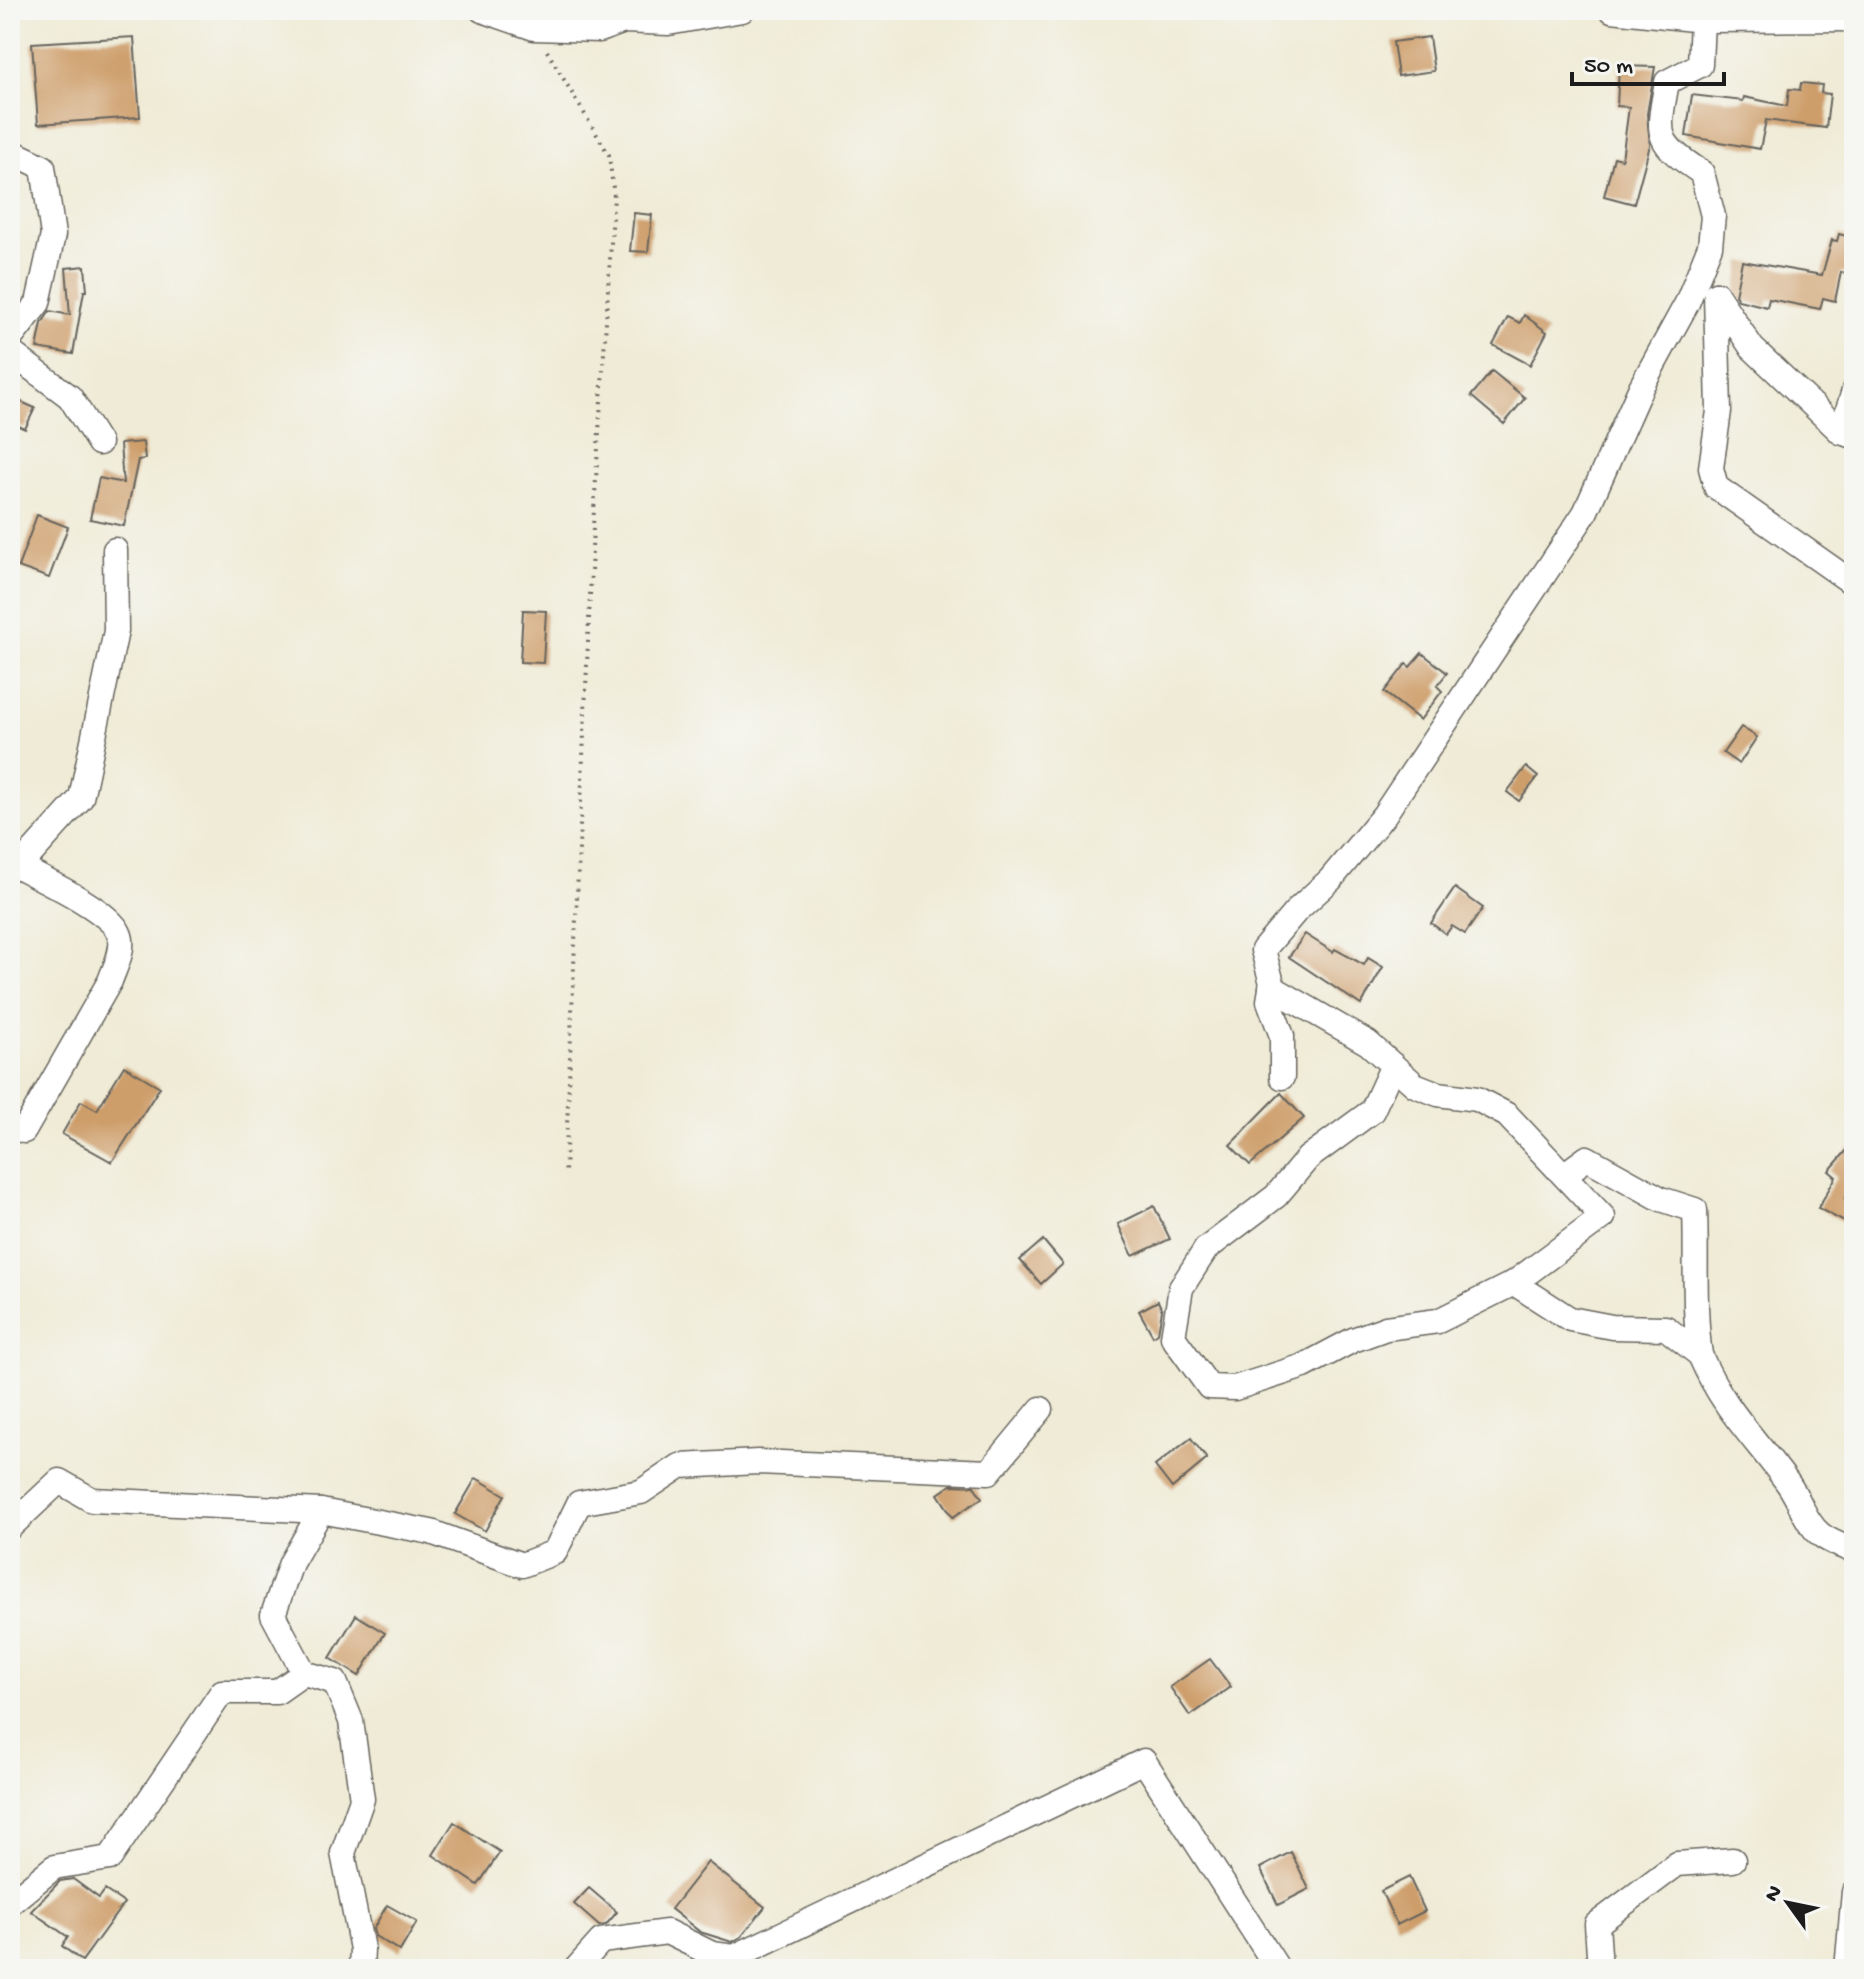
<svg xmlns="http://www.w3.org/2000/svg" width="1864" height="1979" viewBox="0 0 1864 1979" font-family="'Gochi Hand',sans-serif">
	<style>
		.building { fill: #ce9e6b }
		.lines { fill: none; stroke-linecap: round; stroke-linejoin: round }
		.street-casing { stroke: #66645d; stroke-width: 27 }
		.path { stroke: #66645d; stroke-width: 4; stroke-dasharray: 2 6; stroke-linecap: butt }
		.street { stroke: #fff; stroke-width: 24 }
	</style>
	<rect width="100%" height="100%" fill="#f6f6f2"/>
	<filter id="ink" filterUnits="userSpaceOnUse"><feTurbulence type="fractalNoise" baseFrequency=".0125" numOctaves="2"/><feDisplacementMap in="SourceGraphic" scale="16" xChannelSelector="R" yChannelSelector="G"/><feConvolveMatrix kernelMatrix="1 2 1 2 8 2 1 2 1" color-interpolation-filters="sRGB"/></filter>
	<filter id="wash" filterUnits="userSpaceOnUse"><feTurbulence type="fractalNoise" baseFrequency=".006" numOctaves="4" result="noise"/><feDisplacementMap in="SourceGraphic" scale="32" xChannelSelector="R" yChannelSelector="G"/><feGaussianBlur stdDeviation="1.8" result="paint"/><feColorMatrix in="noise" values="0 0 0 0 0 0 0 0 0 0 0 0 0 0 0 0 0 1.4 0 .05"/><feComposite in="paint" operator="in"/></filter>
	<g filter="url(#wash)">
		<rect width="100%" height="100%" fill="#efebd6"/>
		<g id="blocks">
			<g class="building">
				<path d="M 134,37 L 140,117 L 38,124 L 32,43 Z"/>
				<path d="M 1429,37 L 1434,71 L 1398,76 L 1393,42 Z"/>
				<path d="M 1619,66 L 1655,67 L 1647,114 L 1650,145 L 1634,204 L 1604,196 L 1614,157 L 1622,159 L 1629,107 L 1617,106 Z"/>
				<path d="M 1801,83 L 1822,85 L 1821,93 L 1830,94 L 1826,128 L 1766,120 L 1760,149 L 1686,136 L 1692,95 L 1743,101 L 1744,97 L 1787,106 L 1789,89 L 1800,90 Z"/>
				<path d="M 634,213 L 652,215 L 648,252 L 630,251 Z"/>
				<path d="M 1839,234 L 1854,238 L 1854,275 L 1841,272 L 1835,301 L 1823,298 L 1820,309 L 1769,299 L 1767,307 L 1738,300 L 1735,295 L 1742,261 L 1822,275 L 1832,240 L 1837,241 Z"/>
				<path d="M 85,266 L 87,291 L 84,291 L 73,354 L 37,348 L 42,323 L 50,311 L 70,315 L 66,268 Z"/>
				<path d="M 1524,315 L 1547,332 L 1530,365 L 1493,345 L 1508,317 L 1520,323 Z"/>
				<path d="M 1492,371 L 1525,398 L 1504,424 L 1471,396 Z"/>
				<path d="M 10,397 L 35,408 L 25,429 L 10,422 Z"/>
				<path d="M 143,442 L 145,459 L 138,460 L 124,526 L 90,519 L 99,478 L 123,483 L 120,444 Z"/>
				<path d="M 37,515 L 68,527 L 49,578 L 18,567 Z"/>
				<path d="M 523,610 L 546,611 L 543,663 L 520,662 Z"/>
				<path d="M 1422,653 L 1447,673 L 1437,686 L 1442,691 L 1420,720 L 1384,692 L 1406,664 L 1410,667 Z"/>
				<path d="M 1741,727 L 1757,737 L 1739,764 L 1723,753 Z"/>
				<path d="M 1526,767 L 1538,777 L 1519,801 L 1507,792 Z"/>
				<path d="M 1455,888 L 1483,908 L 1465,934 L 1452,926 L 1446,934 L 1431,923 Z"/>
				<path d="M 1305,934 L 1333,952 L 1335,949 L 1364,965 L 1368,958 L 1383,967 L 1361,1005 L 1289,957 Z"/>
				<path d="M 124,1066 L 160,1087 L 112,1162 L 62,1134 L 81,1101 L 97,1110 Z"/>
				<path d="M 1281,1093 L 1304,1118 L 1250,1165 L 1230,1145 Z"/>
				<path d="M 1854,1142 L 1854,1188 L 1845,1198 L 1854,1204 L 1854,1209 L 1846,1223 L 1818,1208 L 1836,1177 L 1829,1171 Z"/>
				<path d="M 1154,1206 L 1170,1239 L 1133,1256 L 1118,1224 Z"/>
				<path d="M 1043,1240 L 1063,1264 L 1041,1284 L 1020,1260 Z"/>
				<path d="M 1158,1301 L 1162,1310 L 1158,1333 L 1153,1336 L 1139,1311 Z"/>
				<path d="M 1191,1438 L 1207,1459 L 1172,1488 L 1155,1466 Z"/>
				<path d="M 476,1478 L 505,1495 L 485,1531 L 455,1514 Z"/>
				<path d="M 951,1485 L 974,1486 L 982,1498 L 953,1517 L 938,1494 Z"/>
				<path d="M 356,1615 L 385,1633 L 359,1676 L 330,1658 Z"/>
				<path d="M 1210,1659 L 1231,1687 L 1190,1716 L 1170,1687 Z"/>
				<path d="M 454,1822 L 500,1852 L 478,1885 L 433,1855 Z"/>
				<path d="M 1291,1852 L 1309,1889 L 1278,1905 L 1260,1868 Z"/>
				<path d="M 708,1862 L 765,1907 L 741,1937 L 732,1942 L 700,1932 L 671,1909 Z"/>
				<path d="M 1409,1877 L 1425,1911 L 1397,1925 L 1381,1891 Z"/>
				<path d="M 73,1879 L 99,1898 L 105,1890 L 124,1903 L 82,1961 L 62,1946 L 68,1937 L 31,1911 L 60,1881 Z"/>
				<path d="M 589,1888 L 617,1912 L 606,1925 L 599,1926 L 574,1904 Z"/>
				<path d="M 387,1905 L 417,1922 L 400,1951 L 375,1936 L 373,1929 Z"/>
			</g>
		</g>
	</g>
	<g filter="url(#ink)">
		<use href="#blocks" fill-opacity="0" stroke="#66645d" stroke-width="2"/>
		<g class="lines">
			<defs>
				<g id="street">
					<path d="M 482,10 L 534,28 L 599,30 L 624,21 L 668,23 L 742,10"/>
					<path d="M 1612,10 L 1702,20 L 1854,19"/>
					<path d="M 10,151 L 43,167 L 53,235 L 38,303 L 10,339"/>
					<path d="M 1716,294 L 1719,411 L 1711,468 L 1716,487 L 1854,584"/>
					<path d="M 1716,294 L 1752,348 L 1841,432"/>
					<path d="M 10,352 L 70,397 L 99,443"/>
					<path d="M 1854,391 L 1841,432 L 1854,436"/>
					<path d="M 10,862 C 35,876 108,908 119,933 C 126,947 115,967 110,981 L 24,1131"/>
					<path d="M 19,867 L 81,798 L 116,631 L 115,550"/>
					<path d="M 1271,987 L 1368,1043 L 1415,1085 L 1438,1094 L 1477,1099 L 1507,1115 L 1603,1217 L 1514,1283 L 1438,1321 L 1386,1328 L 1353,1340 L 1304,1366 L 1235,1388 L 1209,1387 L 1173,1337 L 1181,1288 L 1206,1249 L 1276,1196 L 1308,1158 L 1372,1111 L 1393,1065"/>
					<path d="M 1282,1077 L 1282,1036 L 1269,1001 L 1272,983 L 1263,950 L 1297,910 L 1330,880 L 1384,815 L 1585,513 L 1641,387 L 1687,303 L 1710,246 L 1713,216 L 1702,173 C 1654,141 1657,137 1667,82 L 1700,65 L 1702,20"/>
					<path d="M 1514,1283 L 1570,1319 L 1612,1327 L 1666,1328 L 1700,1355 C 1693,1307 1697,1258 1695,1210 L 1661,1199 L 1587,1158 L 1565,1174"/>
					<path d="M 1700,1355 C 1723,1409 1754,1437 1787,1482 C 1800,1499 1804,1521 1821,1535 C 1830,1542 1844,1547 1854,1551"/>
					<path d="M 10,1527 L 59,1481 L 92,1500 L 321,1511 L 431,1532 L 522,1565 L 555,1552 L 579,1503 L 641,1492 L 680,1466 L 758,1462 L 989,1472 L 1041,1409"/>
					<path d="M 304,1673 L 273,1615 L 291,1563 L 321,1511"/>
					<path d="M 10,1903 L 54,1867 L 110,1858 L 222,1692 L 277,1692 L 304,1673 L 335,1682 L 351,1721 L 362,1799 L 343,1853 L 362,1949 L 361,1969"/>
					<path d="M 576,1969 L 601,1941 L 667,1932 L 712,1954 L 734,1957 L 1144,1761 L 1278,1969"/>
					<path d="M 1600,1969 L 1597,1924 L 1677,1864 L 1733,1860"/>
					<path d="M 1847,1969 L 1854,1892"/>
				</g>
			</defs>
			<use href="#street" class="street-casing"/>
			<path class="path" d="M 547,51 L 609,155 L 614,196 L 593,526 L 565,1173"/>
			<use href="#street" class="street"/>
		</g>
	</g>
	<rect width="1864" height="1979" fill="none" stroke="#f6f6f2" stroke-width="40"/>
	<g transform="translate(1788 1903) rotate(303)" stroke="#f6f6f2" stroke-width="6" paint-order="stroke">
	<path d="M0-6L14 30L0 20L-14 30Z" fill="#1c1c1c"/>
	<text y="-12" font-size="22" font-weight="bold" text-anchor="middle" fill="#1c1c1c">N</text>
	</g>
	<path d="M1572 72v12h152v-12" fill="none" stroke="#1c1c1c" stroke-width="4"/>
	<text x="1584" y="72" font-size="24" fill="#1c1c1c" stroke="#f6f6f2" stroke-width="6" paint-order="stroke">50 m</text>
</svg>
